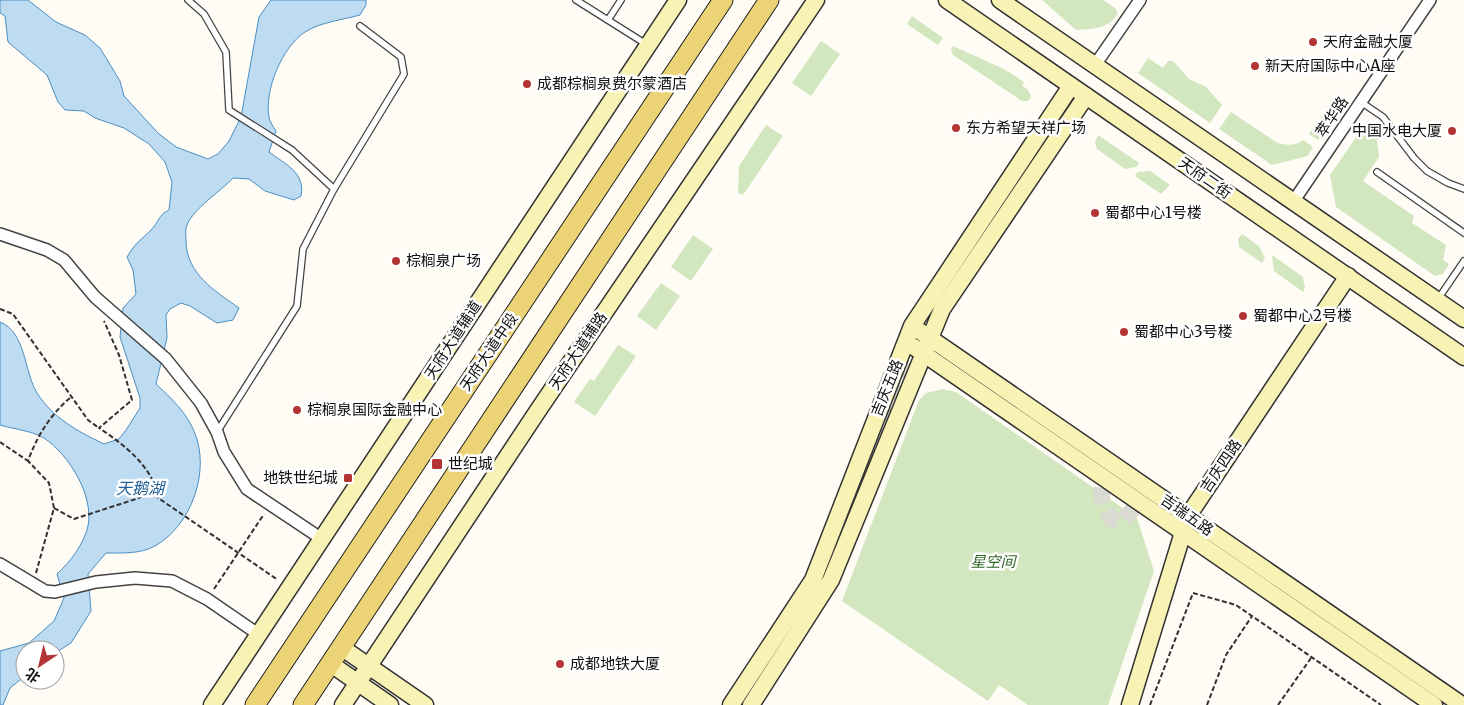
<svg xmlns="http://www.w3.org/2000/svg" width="1464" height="705" viewBox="0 0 1464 705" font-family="Merriweather,'Noto Sans SC',serif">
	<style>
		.green { fill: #d2e6c0 }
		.water { fill: #bddcf1; stroke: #4a8ec2 }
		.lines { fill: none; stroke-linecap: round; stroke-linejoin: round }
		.secondary-tunnel { stroke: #dad9d2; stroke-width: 16; stroke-dasharray: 16 8; stroke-linecap: butt }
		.lane-casing { stroke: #434343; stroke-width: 8 }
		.street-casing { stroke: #434343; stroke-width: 14 }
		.secondary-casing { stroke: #323232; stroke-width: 19 }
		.primary-casing { stroke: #212121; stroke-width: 21 }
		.path { stroke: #323232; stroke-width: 2; stroke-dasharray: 5 2.5; stroke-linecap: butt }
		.lane { stroke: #fff; stroke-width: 5.5 }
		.street { stroke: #fff; stroke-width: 11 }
		.secondary { stroke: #f8f3b5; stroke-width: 16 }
		.primary { stroke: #ecd476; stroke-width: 19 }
		.poi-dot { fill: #b43435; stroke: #fff; stroke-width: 2 }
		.labels { text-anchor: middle; stroke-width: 5; stroke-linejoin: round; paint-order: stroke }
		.poi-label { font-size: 15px; fill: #101010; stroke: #fff; text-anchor: start }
		.street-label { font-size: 15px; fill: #101010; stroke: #fff }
		.park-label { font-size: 15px; font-style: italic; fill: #306325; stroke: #fff }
		.water-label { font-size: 16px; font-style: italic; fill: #236198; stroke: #fff }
	</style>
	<rect width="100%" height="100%" fill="#fefcf4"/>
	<g class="green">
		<path d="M 1042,0 L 1103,0 L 1115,8 L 1118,14 C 1106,30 1095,28 1076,30 Z"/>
		<path d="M 912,16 L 943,38 L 938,45 L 907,24 Z"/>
		<path d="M 821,41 L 840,54 L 811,96 L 792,83 Z"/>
		<path d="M 953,46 L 1004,69 L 1024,82 L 1022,85 L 1028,90 L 1031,97 L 1028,101 L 1022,101 L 953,55 L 951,50 Z"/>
		<path d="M 1148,58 L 1163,68 L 1168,61 L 1173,61 L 1189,79 L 1206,87 L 1222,105 L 1210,123 L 1138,73 Z"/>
		<path d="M 1335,97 L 1344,103 L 1318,140 L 1309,134 Z"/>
		<path d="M 1231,112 L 1276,142 C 1284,146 1296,146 1303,140 L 1313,147 L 1308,156 L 1272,165 L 1219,129 Z"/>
		<path d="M 1366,123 L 1376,130 L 1379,157 L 1363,181 L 1414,216 L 1412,223 L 1446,245 L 1443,260 L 1449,264 L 1443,274 L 1435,276 L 1336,207 L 1330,175 Z"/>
		<path d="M 766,125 L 783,136 L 743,195 L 738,193 L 739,166 Z"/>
		<path d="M 1098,135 L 1139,163 L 1136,167 L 1125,169 L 1097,149 L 1095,142 Z"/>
		<path d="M 1150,171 L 1170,185 L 1161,194 L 1135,176 L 1138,172 Z"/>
		<path d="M 1242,234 L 1259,246 L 1265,258 L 1262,263 L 1239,247 L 1238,239 Z"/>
		<path d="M 693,235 L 713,249 L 691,281 L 671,267 Z"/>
		<path d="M 1272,255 L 1303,277 L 1305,288 L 1303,292 L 1274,271 Z"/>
		<path d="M 661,283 L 680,296 L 656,330 L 637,316 Z"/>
		<path d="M 618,345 L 636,356 L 595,416 L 574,402 L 590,379 L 594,381 Z"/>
		<path d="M 943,389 L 956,392 L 1137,518 L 1154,571 L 1108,705 L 1028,705 L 999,685 L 988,701 L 842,601 L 919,400 L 926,393 Z"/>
	</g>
	<path class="water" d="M 0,0 L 28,0 L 56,22 L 85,35 L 100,48 L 120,81 L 124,96 L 158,133 L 176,147 L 208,159 L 218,154 L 229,141 L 241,117 L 259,17 L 271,0 L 366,0 L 366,5 L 360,15 C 342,20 321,22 305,32 C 282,47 264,91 269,117 C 270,122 273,127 276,131 L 269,152 C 285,164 306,173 301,196 L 294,200 L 265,191 L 249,179 L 233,178 C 221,191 193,209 187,225 C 185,229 186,236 186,240 C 186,274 215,291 239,308 L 233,320 L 217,323 L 190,306 L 181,303 L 170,309 L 166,315 L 167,338 L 156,384 C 171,398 186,412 194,431 C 211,470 192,525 155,546 C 141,554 122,553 106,553 L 88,574 L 91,611 L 71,643 L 55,653 L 55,650 L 25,650 L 25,676 L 10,688 L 3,705 L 0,705 L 0,651 L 29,643 L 54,621 L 64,598 L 57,574 C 70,562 84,544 88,526 C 94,495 69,455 44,438 C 33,431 13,429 0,425 L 0,322 C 26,332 24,372 37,393 C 53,418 77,431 104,444 L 119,439 L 126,430 L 140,408 L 140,398 L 120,337 L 123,308 L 136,294 L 133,270 L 127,257 C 136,242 140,241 151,230 C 159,222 158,215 169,210 L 172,182 L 165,162 L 149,144 L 124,128 L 95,118 L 84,111 L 65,110 L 58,102 L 47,75 L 8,42 L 5,16 L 0,13 Z"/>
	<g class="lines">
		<g class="secondary-tunnel">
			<path d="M 1102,488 C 1100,501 1105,509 1111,519 L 1122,522 L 1145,495"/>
			<path d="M 822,578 L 919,339 L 921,341"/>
			<path d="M 741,705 L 771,660"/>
		</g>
		<defs>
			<g id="lane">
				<path d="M 188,0 L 204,14 L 226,52 L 229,110 L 292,150 L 334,189 L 303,249 L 297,306 L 217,432"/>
				<path d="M 576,0 L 646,44"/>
				<path d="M 608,20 L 621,0"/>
				<path d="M 1361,102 L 1383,117 L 1414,158 L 1427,171 L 1448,183 L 1464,189"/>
				<path d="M 1377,172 L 1464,233"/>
				<path d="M 334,189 L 404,74 L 401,57 L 360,26"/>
				<path d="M 1438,299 L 1464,261"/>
			</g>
			<g id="street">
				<path d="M 1095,65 L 1140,0"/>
				<path d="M 1293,202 L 1430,0"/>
				<path d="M 0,234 L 47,250 L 64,260 L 95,297 L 166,359 L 201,403 L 217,432 L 224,452 L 247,489 L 322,539"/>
				<path d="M 0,564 L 45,591 L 55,592 L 96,582 L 135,578 L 172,581 L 207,599 L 258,634"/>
			</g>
			<g id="secondary">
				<path d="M 947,0 L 1464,357"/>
				<path d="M 1000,0 L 1464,319"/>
				<path d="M 921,332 L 1462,705"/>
				<path d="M 914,347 L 1434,705"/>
				<path d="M 341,647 L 425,705"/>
				<path d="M 331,664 L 390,705"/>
				<path d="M 212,705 L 678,0"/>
				<path d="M 343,705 L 537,412 L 816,0"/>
				<path d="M 731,705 L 813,580 L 912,326 L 1071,86"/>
				<path d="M 751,705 L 831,580 L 942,309 L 1086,96"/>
				<path d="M 1130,705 L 1188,516 L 1348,276"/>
			</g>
			<g id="primary">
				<path d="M 255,705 L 723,0"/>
				<path d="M 303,705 L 769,0"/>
			</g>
		</defs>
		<use href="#lane" class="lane-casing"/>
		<use href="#street" class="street-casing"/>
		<use href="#secondary" class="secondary-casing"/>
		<use href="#primary" class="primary-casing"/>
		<g class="path">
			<path d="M 0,309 L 13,314 L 88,420 L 99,428"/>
			<path d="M 0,442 L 28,461"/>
			<path d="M 148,491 L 278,580"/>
			<path d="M 54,508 L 49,483 L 28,461 C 37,436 50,415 71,397"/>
			<path d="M 36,573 L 54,508 L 74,519 L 139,498 L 148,491 L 152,479 C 141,458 119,441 99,428 L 132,400 L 119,355 L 104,321"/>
			<path d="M 214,589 L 264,514"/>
			<path d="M 1150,705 L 1193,593 L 1236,605 L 1381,705"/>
			<path d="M 1207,705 L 1226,655 L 1252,616"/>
			<path d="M 1278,705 L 1311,658"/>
		</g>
		<use href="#lane" class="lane"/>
		<use href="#street" class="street"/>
		<use href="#secondary" class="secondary"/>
		<use href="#primary" class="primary"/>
	</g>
	<g class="poi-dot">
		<circle cx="1313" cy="42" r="5"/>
		<circle cx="1255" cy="66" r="5"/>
		<circle cx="527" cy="84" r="5"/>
		<circle cx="956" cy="128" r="5"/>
		<circle cx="1452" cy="131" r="5"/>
		<circle cx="1095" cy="213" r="5"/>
		<circle cx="396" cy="261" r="5"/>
		<circle cx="1243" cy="316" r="5"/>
		<circle cx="1124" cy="332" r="5"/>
		<circle cx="297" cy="410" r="5"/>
		<rect x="431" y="458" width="12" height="12" rx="2.5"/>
		<rect x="343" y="473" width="10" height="10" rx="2.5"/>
		<circle cx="560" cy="664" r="5"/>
	</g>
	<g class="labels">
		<g class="poi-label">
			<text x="1323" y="47">天府金融大厦</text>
			<text x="1265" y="71">新天府国际中心A座</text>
			<text x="537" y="89">成都棕榈泉费尔蒙酒店</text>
			<text x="966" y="133">东方希望天祥广场</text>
			<text x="1442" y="136" text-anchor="end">中国水电大厦</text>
			<text x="1105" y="218">蜀都中心1号楼</text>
			<text x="406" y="266">棕榈泉广场</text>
			<text x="1253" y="321">蜀都中心2号楼</text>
			<text x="1134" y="337">蜀都中心3号楼</text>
			<text x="307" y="415">棕榈泉国际金融中心</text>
			<text x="448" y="469">世纪城</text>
			<text x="338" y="483" text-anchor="end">地铁世纪城</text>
			<text x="570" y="669">成都地铁大厦</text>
		</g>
		<g class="street-label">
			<text transform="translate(1332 117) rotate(-56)" y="5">萃华路</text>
			<text transform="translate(1205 178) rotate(35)" y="5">天府二街</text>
			<text transform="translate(453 340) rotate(-57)" y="5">天府大道辅道</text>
			<text transform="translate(578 351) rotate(-56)" y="5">天府大道辅路</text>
			<text transform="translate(489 352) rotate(-56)" y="5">天府大道中段</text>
			<text transform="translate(887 388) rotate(-68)" y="5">吉庆五路</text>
			<text transform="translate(1221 466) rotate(-56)" y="5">吉庆四路</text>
			<text transform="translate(1187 515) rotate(35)" y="5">吉瑞五路</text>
		</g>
		<g class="park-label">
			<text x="993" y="567">星空间</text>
		</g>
		<g class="water-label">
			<text x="140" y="494">天鹅湖</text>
		</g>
	</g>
	<g transform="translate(40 665) rotate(215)"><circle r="24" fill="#ffffff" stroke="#9f9f9f"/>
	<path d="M0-4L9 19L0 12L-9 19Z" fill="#b43435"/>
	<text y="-8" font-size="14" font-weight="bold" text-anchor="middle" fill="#101010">北</text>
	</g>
</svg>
